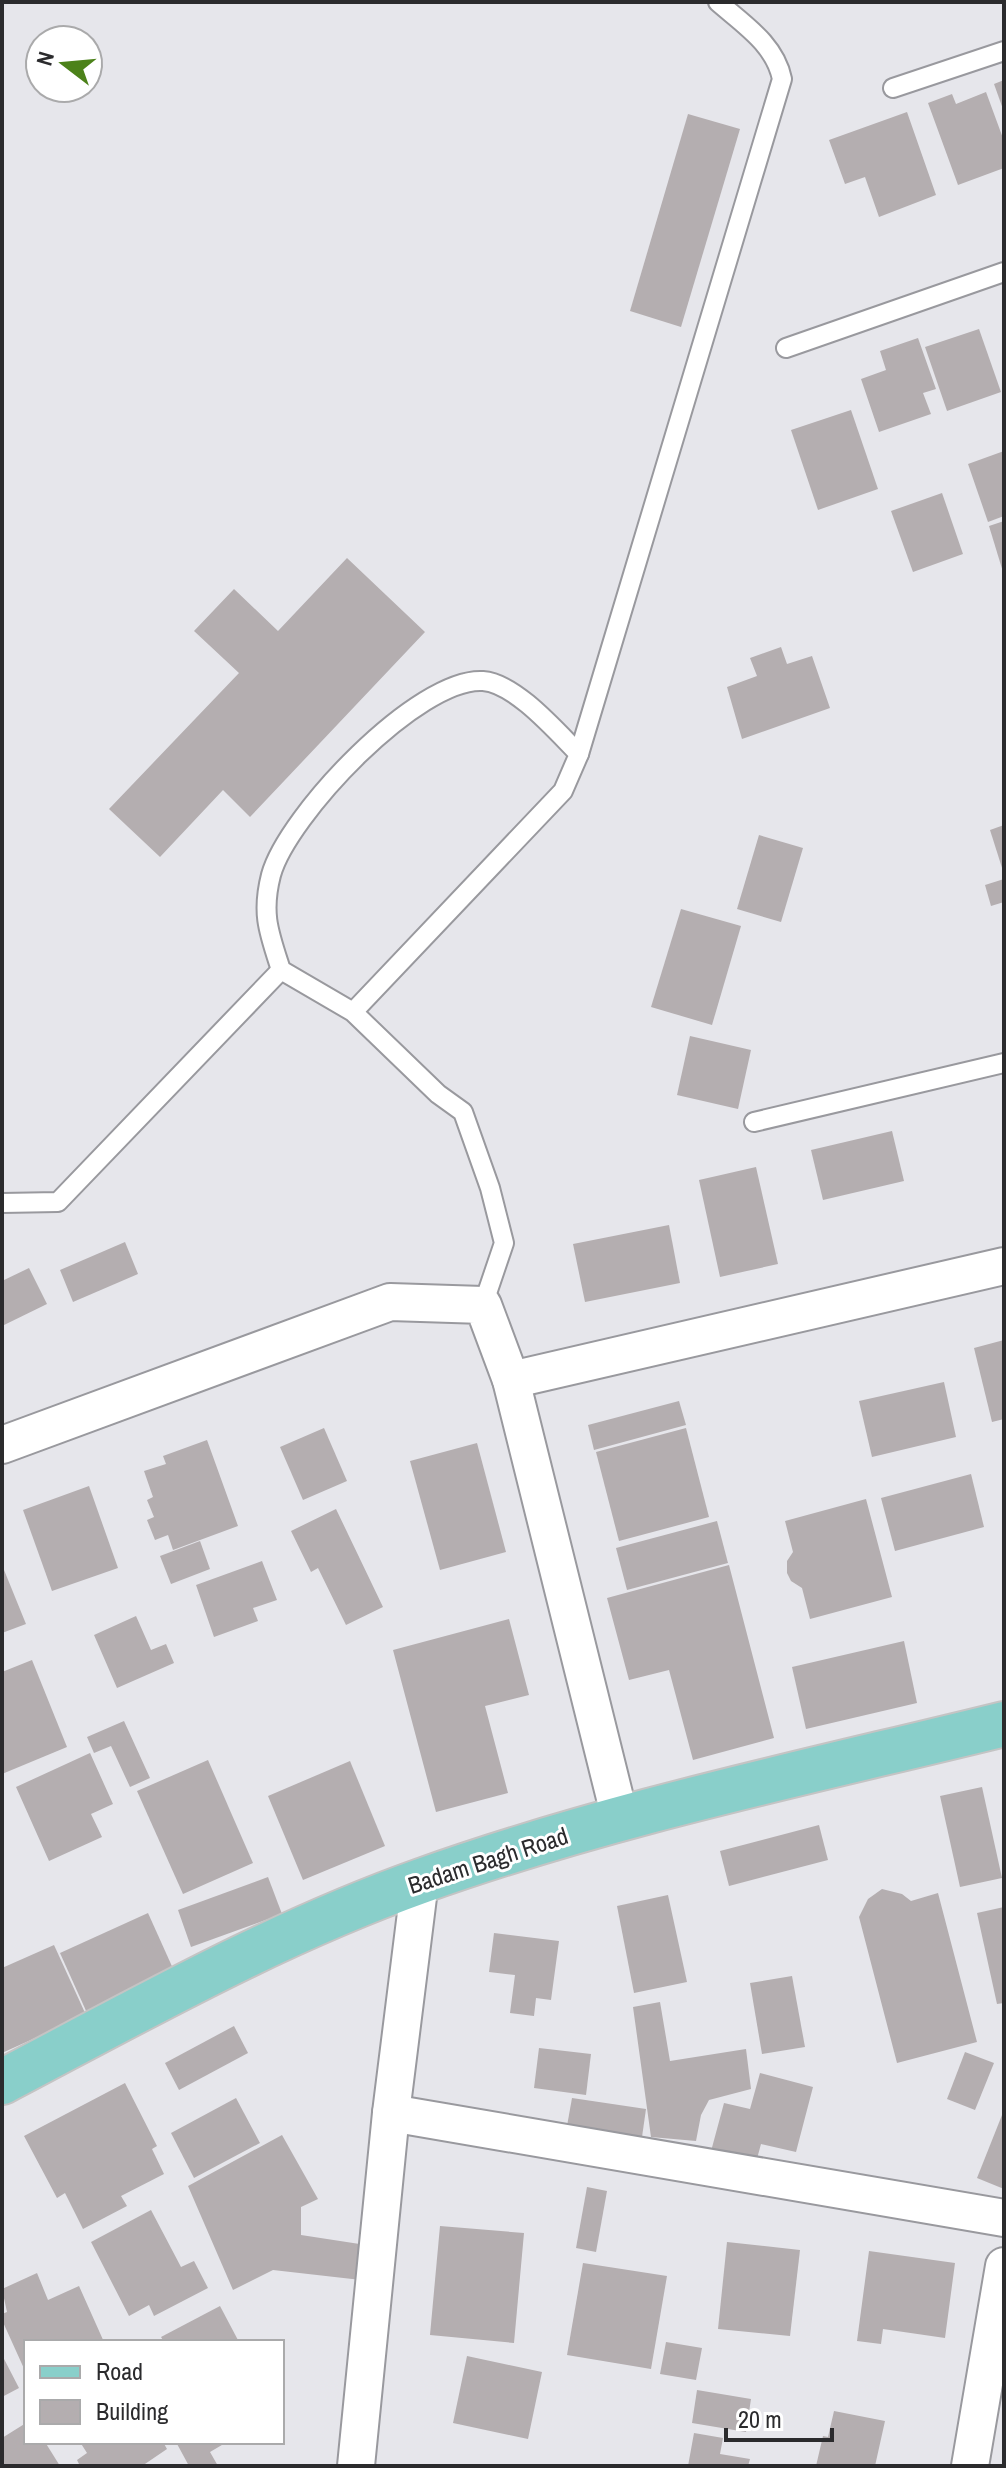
<svg xmlns="http://www.w3.org/2000/svg" width="1006" height="2468" viewBox="0 0 1006 2468" font-family="'Archivo Narrow',sans-serif">
	<style>
		.building { fill: #b4aeb0 }
		.lines { fill: none; stroke-linecap: round; stroke-linejoin: round }
		.lane-casing { stroke: #99999e; stroke-width: 22 }
		.street-casing { stroke: #99999e; stroke-width: 40 }
		.primary-casing { stroke: #c4c4c4; stroke-width: 48 }
		.lane { stroke: #fff; stroke-width: 18 }
		.street { stroke: #fff; stroke-width: 36 }
		.primary { stroke: #89cfca; stroke-width: 44 }
		.labels { text-anchor: middle; stroke-width: 6; stroke-linejoin: round; paint-order: stroke }
		.street-label { font-size: 24px; fill: #2b2b2d; stroke: #fff }
	</style>
	<rect width="100%" height="100%" fill="#e6e6eb"/>
	<g class="building">
		<path d="M 1004,80 L 1004,112 L 994,84 Z"/>
		<path d="M 986,92 L 1004,141 L 1004,168 L 958,185 L 928,103 L 952,94 L 956,104 Z"/>
		<path d="M 907,112 L 936,195 L 879,217 L 865,177 L 845,184 L 829,140 Z"/>
		<path d="M 688,114 L 740,129 L 681,327 L 630,311 Z"/>
		<path d="M 979,329 L 1001,392 L 947,411 L 925,347 Z"/>
		<path d="M 918,338 L 936,389 L 923,393 L 931,414 L 879,432 L 861,379 L 886,370 L 880,351 Z"/>
		<path d="M 851,410 L 878,489 L 818,510 L 791,430 Z"/>
		<path d="M 1004,451 L 1004,516 L 988,522 L 968,464 Z"/>
		<path d="M 942,493 L 963,554 L 913,572 L 891,511 Z"/>
		<path d="M 1004,521 L 1004,572 L 1003,572 L 989,526 Z"/>
		<path d="M 347,558 L 425,632 L 250,817 L 223,790 L 160,857 L 109,809 L 239,673 L 194,631 L 234,589 L 278,631 Z"/>
		<path d="M 781,647 L 787,664 L 812,656 L 830,708 L 742,739 L 727,687 L 757,676 L 750,658 Z"/>
		<path d="M 1004,825 L 1004,871 L 1003,871 L 990,830 Z"/>
		<path d="M 759,835 L 803,848 L 781,922 L 737,909 Z"/>
		<path d="M 1004,879 L 1004,902 L 991,906 L 985,885 Z"/>
		<path d="M 681,909 L 741,926 L 712,1025 L 651,1007 Z"/>
		<path d="M 690,1036 L 751,1050 L 738,1109 L 677,1095 Z"/>
		<path d="M 892,1131 L 904,1181 L 823,1200 L 811,1150 Z"/>
		<path d="M 756,1167 L 778,1264 L 720,1277 L 699,1180 Z"/>
		<path d="M 669,1225 L 680,1283 L 585,1302 L 573,1244 Z"/>
		<path d="M 125,1242 L 138,1274 L 73,1302 L 60,1270 Z"/>
		<path d="M 29,1268 L 47,1304 L 2,1326 L 2,1281 Z"/>
		<path d="M 1004,1340 L 1004,1419 L 992,1422 L 974,1348 Z"/>
		<path d="M 944,1382 L 956,1437 L 872,1457 L 859,1401 Z"/>
		<path d="M 679,1401 L 686,1425 L 594,1450 L 588,1425 Z"/>
		<path d="M 324,1428 L 347,1481 L 303,1500 L 280,1447 Z"/>
		<path d="M 686,1428 L 709,1517 L 619,1541 L 596,1452 Z"/>
		<path d="M 207,1440 L 238,1526 L 173,1550 L 168,1535 L 155,1540 L 147,1520 L 154,1517 L 147,1500 L 153,1497 L 144,1471 L 166,1464 L 163,1456 Z"/>
		<path d="M 477,1443 L 506,1552 L 440,1570 L 410,1461 Z"/>
		<path d="M 971,1474 L 984,1527 L 895,1551 L 881,1498 Z"/>
		<path d="M 89,1486 L 118,1568 L 52,1591 L 23,1510 Z"/>
		<path d="M 866,1499 L 892,1597 L 810,1619 L 802,1588 L 791,1581 L 787,1573 L 787,1561 L 793,1552 L 785,1521 Z"/>
		<path d="M 336,1509 L 383,1607 L 346,1625 L 318,1568 L 311,1572 L 291,1531 Z"/>
		<path d="M 717,1521 L 728,1563 L 627,1590 L 616,1548 Z"/>
		<path d="M 200,1541 L 210,1569 L 171,1584 L 160,1556 Z"/>
		<path d="M 262,1561 L 277,1600 L 253,1608 L 258,1621 L 214,1637 L 196,1585 Z"/>
		<path d="M 2,1565 L 26,1624 L 2,1633 Z"/>
		<path d="M 729,1565 L 774,1738 L 693,1760 L 669,1670 L 629,1680 L 607,1598 Z"/>
		<path d="M 136,1616 L 151,1650 L 166,1644 L 174,1663 L 117,1688 L 94,1635 Z"/>
		<path d="M 509,1619 L 529,1695 L 485,1706 L 508,1793 L 436,1812 L 393,1650 Z"/>
		<path d="M 904,1641 L 917,1703 L 806,1729 L 792,1667 Z"/>
		<path d="M 32,1660 L 67,1747 L 2,1774 L 2,1672 Z"/>
		<path d="M 124,1721 L 150,1778 L 130,1787 L 111,1746 L 94,1753 L 87,1737 Z"/>
		<path d="M 90,1753 L 113,1804 L 91,1814 L 102,1837 L 49,1861 L 16,1787 Z"/>
		<path d="M 208,1760 L 253,1863 L 183,1894 L 137,1791 Z"/>
		<path d="M 350,1761 L 385,1846 L 303,1880 L 268,1796 Z"/>
		<path d="M 982,1787 L 1002,1878 L 960,1887 L 940,1796 Z"/>
		<path d="M 819,1825 L 828,1860 L 729,1886 L 720,1851 Z"/>
		<path d="M 268,1877 L 282,1914 L 191,1947 L 178,1910 Z"/>
		<path d="M 882,1889 L 902,1894 L 911,1901 L 938,1893 L 977,2042 L 897,2063 L 859,1917 L 868,1899 Z"/>
		<path d="M 668,1895 L 687,1982 L 634,1993 L 617,1906 Z"/>
		<path d="M 1004,1907 L 1004,2003 L 997,2004 L 977,1913 Z"/>
		<path d="M 148,1913 L 175,1973 L 87,2013 L 60,1953 Z"/>
		<path d="M 494,1933 L 559,1941 L 551,2000 L 536,1998 L 534,2016 L 510,2013 L 515,1975 L 489,1972 Z"/>
		<path d="M 54,1945 L 86,2015 L 2,2053 L 2,1968 Z"/>
		<path d="M 792,1976 L 805,2047 L 762,2054 L 750,1983 Z"/>
		<path d="M 660,2002 L 670,2061 L 746,2049 L 751,2089 L 709,2100 L 701,2115 L 696,2141 L 651,2137 L 633,2007 Z"/>
		<path d="M 234,2026 L 248,2053 L 179,2090 L 165,2063 Z"/>
		<path d="M 539,2048 L 591,2054 L 586,2095 L 534,2088 Z"/>
		<path d="M 965,2052 L 994,2063 L 975,2110 L 947,2099 Z"/>
		<path d="M 760,2073 L 813,2087 L 796,2152 L 761,2144 L 755,2166 L 710,2155 L 724,2103 L 750,2109 Z"/>
		<path d="M 125,2083 L 157,2146 L 152,2149 L 164,2174 L 121,2196 L 127,2206 L 83,2229 L 65,2193 L 57,2198 L 24,2136 Z"/>
		<path d="M 236,2098 L 260,2143 L 194,2178 L 171,2133 Z"/>
		<path d="M 572,2098 L 646,2109 L 642,2137 L 567,2126 Z"/>
		<path d="M 1004,2110 L 1004,2189 L 977,2178 Z"/>
		<path d="M 282,2135 L 318,2199 L 301,2207 L 301,2235 L 366,2245 L 361,2280 L 273,2270 L 233,2290 L 188,2186 Z"/>
		<path d="M 587,2187 L 607,2191 L 596,2252 L 576,2248 Z"/>
		<path d="M 151,2210 L 181,2267 L 194,2261 L 208,2288 L 154,2316 L 149,2305 L 129,2316 L 91,2242 Z"/>
		<path d="M 440,2226 L 524,2233 L 514,2343 L 430,2335 Z"/>
		<path d="M 727,2242 L 800,2250 L 790,2336 L 718,2329 Z"/>
		<path d="M 869,2251 L 955,2263 L 945,2338 L 883,2329 L 881,2344 L 857,2341 Z"/>
		<path d="M 583,2263 L 667,2276 L 651,2369 L 567,2355 Z"/>
		<path d="M 37,2273 L 48,2300 L 79,2286 L 104,2342 L 26,2342 L 26,2373 L 2,2320 L 2,2314 L 7,2312 L 2,2289 Z"/>
		<path d="M 220,2306 L 239,2342 L 164,2342 L 161,2337 Z"/>
		<path d="M 666,2342 L 702,2348 L 696,2380 L 660,2374 Z"/>
		<path d="M 2,2355 L 19,2388 L 2,2397 Z"/>
		<path d="M 467,2356 L 542,2372 L 528,2439 L 453,2423 Z"/>
		<path d="M 697,2390 L 751,2399 L 746,2432 L 692,2423 Z"/>
		<path d="M 834,2411 L 885,2421 L 875,2466 L 816,2466 L 823,2436 L 828,2437 Z"/>
		<path d="M 26,2423 L 26,2442 L 45,2442 L 60,2466 L 2,2466 L 2,2438 Z"/>
		<path d="M 694,2433 L 723,2438 L 720,2454 L 750,2459 L 748,2466 L 688,2466 Z"/>
		<path d="M 80,2442 L 163,2442 L 167,2449 L 142,2466 L 80,2466 L 77,2460 L 87,2453 Z"/>
		<path d="M 176,2442 L 227,2442 L 210,2452 L 218,2466 L 189,2466 Z"/>
	</g>
	<g class="lines">
		<defs>
			<g id="lane">
				<path d="M 893,88 L 1004,51"/>
				<path d="M 786,348 L 1004,272"/>
				<path d="M 579,754 L 782,79 C 775,44 743,24 718,2"/>
				<path d="M 353,1012 L 563,791 L 579,754 C 557,732 515,683 483,681 C 418,677 287,816 271,875 C 261,914 269,933 281,970 L 353,1012 L 438,1094 L 463,1112 L 490,1188 L 504,1243 L 483,1305"/>
				<path d="M 754,1122 L 1004,1063"/>
				<path d="M 2,1203 L 58,1202 L 281,970"/>
			</g>
			<g id="street">
				<path d="M 511,1380 L 1004,1266"/>
				<path d="M 2,1445 L 390,1302 L 483,1305 L 511,1380 L 620,1818"/>
				<path d="M 391,2113 L 1004,2218"/>
				<path d="M 356,2466 L 391,2113 L 420,1881"/>
				<path d="M 970,2466 L 1004,2266"/>
			</g>
			<path id="primary" d="M 2,2082 C 139,2010 275,1933 421,1881 C 611,1813 809,1772 1004,1724"/>
		</defs>
		<use href="#lane" class="lane-casing"/>
		<use href="#street" class="street-casing"/>
		<use href="#primary" class="primary-casing"/>
		<use href="#lane" class="lane"/>
		<use href="#street" class="street"/>
		<use href="#primary" class="primary"/>
	</g>
	<g class="labels">
		<g class="street-label">
			<text transform="translate(488 1861) rotate(-18)" y="8">Badam Bagh Road</text>
		</g>
	</g>
	<rect width="1006" height="2468" fill="none" stroke="#2b2b2d" stroke-width="8"/>
	<rect x="24" y="2340" width="260" height="104" fill="#ffffff" stroke="#aaaaab" stroke-width="2"/>
	<rect x="40" y="2366" width="40" height="12" fill="#89cfca" stroke="#aaaaab" stroke-width="2"/>
	<text x="96" y="2380" font-size="24" fill="#2b2b2d">Road</text>
	<rect x="40" y="2400" width="40" height="24" fill="#b4aeb0" stroke="#aaaaab" stroke-width="2"/>
	<text x="96" y="2420" font-size="24" fill="#2b2b2d">Building</text>
	<g transform="translate(64 64) rotate(286)"><circle r="38" fill="#ffffff" stroke="#aaaaab" stroke-width="2"/>
	<path d="M0-6L14 30L0 20L-14 30Z" fill="#4c821a"/>
	<text y="-12" font-size="22" font-weight="bold" text-anchor="middle" fill="#2b2b2d">N</text>
	</g>
	<path d="M726 2428v12h106v-12" fill="none" stroke="#2b2b2d" stroke-width="4"/>
	<text x="738" y="2428" font-size="24" fill="#2b2b2d" stroke="#ffffff" stroke-width="6" paint-order="stroke">20 m</text>
</svg>
